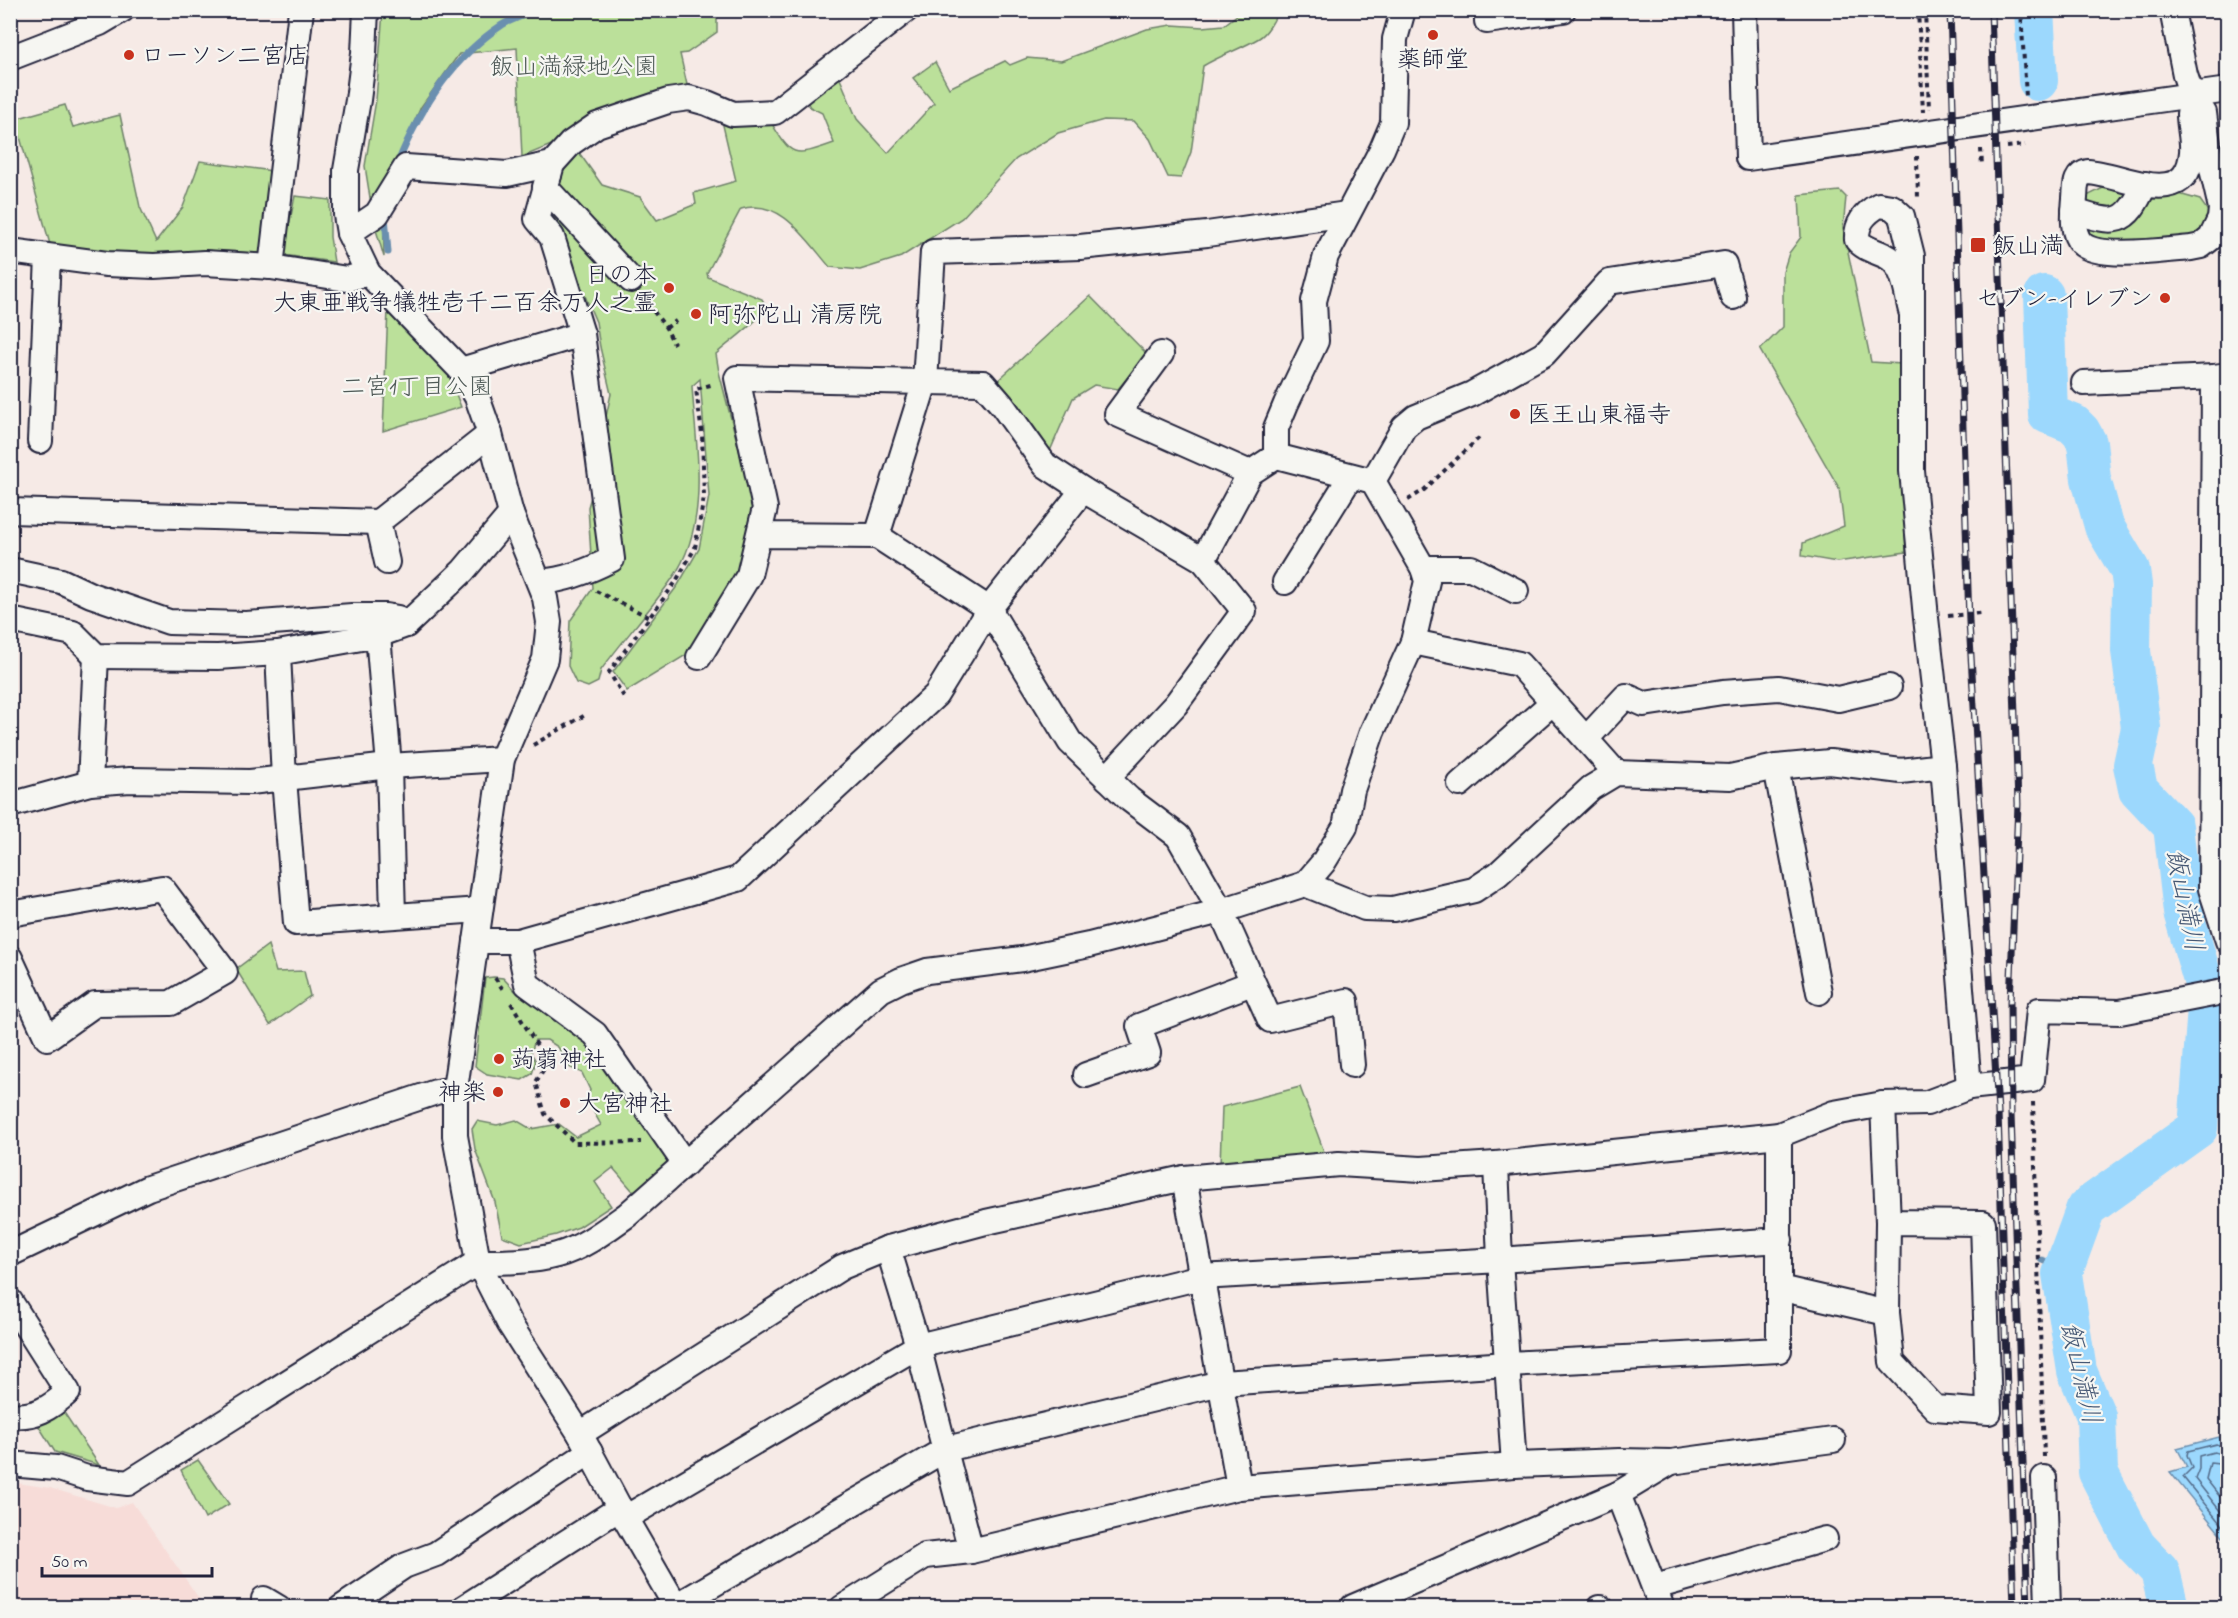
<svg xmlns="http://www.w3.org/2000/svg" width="2238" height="1618" viewBox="0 0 2238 1618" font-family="'Indie Flower','Klee One',sans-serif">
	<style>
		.built { fill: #f7dcd8 }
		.green { fill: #bbe09a; stroke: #6e816a; stroke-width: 1.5 }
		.water { fill: #9cd8fd; stroke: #6b8faf; stroke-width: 1.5 }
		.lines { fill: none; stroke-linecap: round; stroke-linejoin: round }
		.shore { stroke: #536b89; stroke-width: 1.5 }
		.stream { stroke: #6b8faf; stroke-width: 7 }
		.river { stroke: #9cd8fd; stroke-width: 40 }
		.minor-casing { stroke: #22223b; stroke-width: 28 }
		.path { stroke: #22223b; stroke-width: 4; stroke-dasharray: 4.5 4.5; stroke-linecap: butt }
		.minor { stroke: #f6f6f2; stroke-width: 24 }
		.rail-casing { stroke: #22223b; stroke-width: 7 }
		.rail { stroke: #f6f6f2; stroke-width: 4.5; stroke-dasharray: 14; stroke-linecap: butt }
		.poi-dot { fill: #c8321e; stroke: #f6f6f2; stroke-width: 2 }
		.labels { text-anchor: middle; stroke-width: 4.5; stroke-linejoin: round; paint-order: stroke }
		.poi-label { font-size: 24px; fill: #22223b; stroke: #f6f6f2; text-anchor: start }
		.park-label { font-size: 24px; fill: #505b58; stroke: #f6f6f2 }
		.water-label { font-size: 26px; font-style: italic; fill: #475975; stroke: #f6f6f2 }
	</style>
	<rect width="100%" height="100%" fill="#f6eae6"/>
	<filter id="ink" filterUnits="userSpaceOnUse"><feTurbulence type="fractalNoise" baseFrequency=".0167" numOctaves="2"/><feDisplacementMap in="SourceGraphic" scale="12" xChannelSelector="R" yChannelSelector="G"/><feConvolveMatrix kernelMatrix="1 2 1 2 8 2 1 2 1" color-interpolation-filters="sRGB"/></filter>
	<g filter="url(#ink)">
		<path class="built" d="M 11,1482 L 50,1488 L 116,1508 L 132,1502 L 205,1607 L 11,1607 Z"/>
		<g class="green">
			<path d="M 383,11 L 717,11 L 717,32 L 687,53 L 680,54 L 688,89 L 522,157 L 517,48 L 459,54 L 421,107 L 383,190 L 384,257 L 374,223 L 365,166 L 376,100 Z"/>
			<path d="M 1242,11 L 1277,11 C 1276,19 1266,34 1259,38 C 1241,49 1221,55 1203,66 L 1191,152 L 1181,178 L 1168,177 L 1150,139 L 1134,121 L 1104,120 L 1058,133 L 1016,159 L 962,218 L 901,257 L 860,270 L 830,267 C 807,241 781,197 741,209 L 707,273 L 708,277 L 762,299 L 767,308 C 753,326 733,339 716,354 L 719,372 L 754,508 L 747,558 L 691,652 L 627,691 L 613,672 L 678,585 L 699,549 L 709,496 L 700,379 L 692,386 C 696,449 711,524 672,579 C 650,610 624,639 601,670 L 598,682 L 588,687 L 576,683 L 568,666 L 570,621 L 593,588 L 588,507 L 604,451 L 605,421 L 611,394 L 600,347 L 596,322 L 565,249 L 542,219 L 545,187 L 575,147 L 602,185 L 640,197 L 657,220 L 696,204 L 694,193 L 736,181 L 722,121 L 769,119 C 792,157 792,158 834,143 L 822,113 L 810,107 L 806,100 L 838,74 L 857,119 L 888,153 L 934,103 L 913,78 L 935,62 L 949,88 L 1005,61 L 1010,65 L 1027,58 L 1061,61 L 1147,29 L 1172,25 L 1203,27 L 1224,25 Z"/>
			<path d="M 65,105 L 73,127 L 120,115 L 140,207 L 156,242 L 183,207 L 200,161 L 279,172 L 265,254 L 202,250 L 152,260 L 51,248 L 15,119 Z"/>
			<path d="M 2103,188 L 2115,190 L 2134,197 L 2114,215 L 2084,202 L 2089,195 Z"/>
			<path d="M 1840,191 L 1846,197 L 1843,228 L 1871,362 L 1902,364 L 1902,472 L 1906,552 L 1837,562 L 1802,556 L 1803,543 L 1844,526 L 1839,488 L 1760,350 L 1783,327 L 1783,272 L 1789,253 L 1801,237 L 1799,195 Z"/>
			<path d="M 2179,194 L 2200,200 L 2210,214 L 2203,231 L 2187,239 L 2111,241 L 2093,237 L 2086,232 L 2088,221 L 2145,197 L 2154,199 Z"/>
			<path d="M 295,196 L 330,200 L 330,237 L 334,262 L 283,255 Z"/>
			<path d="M 1090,296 L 1147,354 L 1118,389 L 1094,385 L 1073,398 L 1050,451 L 995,383 Z"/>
			<path d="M 388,309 L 443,361 L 461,407 L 383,431 Z"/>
			<path d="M 268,945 L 276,972 L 304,971 L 310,996 L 270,1025 L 236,969 Z"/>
			<path d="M 494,977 L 503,978 L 518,994 L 589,1038 L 675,1160 L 639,1191 L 632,1190 L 613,1168 L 595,1182 L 611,1206 L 579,1227 L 556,1235 L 521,1243 L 502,1236 L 495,1202 L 475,1149 L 472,1129 L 477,1121 L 497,1125 L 516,1120 L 531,1129 L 559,1124 L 576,1137 L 601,1125 L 587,1100 L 590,1090 L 582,1073 L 569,1067 L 558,1047 L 547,1040 L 535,1040 L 531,1053 L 536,1061 L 532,1074 L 522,1080 L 487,1074 L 475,1066 L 485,978 Z"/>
			<path d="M 1300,1087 L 1326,1157 L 1220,1166 L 1222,1107 Z"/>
			<path d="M 63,1411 L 99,1465 L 55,1452 L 38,1425 Z"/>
			<path d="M 198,1460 L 229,1504 L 205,1519 L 181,1470 Z"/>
		</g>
		<path class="water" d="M 2219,1437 L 2227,1445 L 2227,1542 L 2170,1472 L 2187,1467 L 2177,1448 Z"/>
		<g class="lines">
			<g class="shore">
				<path d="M 2228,1449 L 2216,1444 L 2188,1451 L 2187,1455 L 2192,1468 L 2183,1477 L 2228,1533"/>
				<path d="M 2228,1456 L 2214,1452 L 2199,1456 L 2199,1469 L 2195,1479 L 2228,1521"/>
				<path d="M 2228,1465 L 2210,1463 L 2206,1479 L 2228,1507"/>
			</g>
			<g class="stream">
				<path d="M 397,165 C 419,110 452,58 502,25 C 512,19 525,15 536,10"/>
				<path d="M 385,216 L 388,252"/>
				<path d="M 2042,1260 L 2064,1269"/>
			</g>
			<g class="river">
				<path d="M 2034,10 L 2038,81"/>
				<path d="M 2044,295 L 2048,414 L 2073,424 L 2081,432 L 2087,443 L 2091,479 L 2104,526 L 2130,570 L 2132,585 L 2131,651 L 2141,728 L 2133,765 L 2138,789 L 2173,826 L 2183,912 L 2204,984 L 2207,1008 L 2198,1128 L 2086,1208 L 2062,1274 L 2077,1371 L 2096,1416 L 2098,1472 L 2136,1546 L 2160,1571 L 2169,1608"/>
			</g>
			<defs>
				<g id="minor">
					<path d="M 366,10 L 364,53 L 358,100 L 346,170 L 346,215 L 349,233 L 368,273 L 461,370 L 477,397 L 490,434 L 511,514 L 545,598 L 549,622 L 545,659 L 502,759 L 455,1089 L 455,1136 L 478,1262 L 509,1323 L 580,1434 L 625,1518 L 677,1608"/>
					<path d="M 1487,10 L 1487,21 L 1563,10"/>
					<path d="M 1744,10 L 1748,158 L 2228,90"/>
					<path d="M 2172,10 L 2185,75 L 2192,96 L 2204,113 L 2210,160 L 2221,208 L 2220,219 L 2211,238 L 2201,246 L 2191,248 C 2167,250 2097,260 2081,243 C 2071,232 2074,212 2075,198 C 2076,187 2074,175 2088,172 C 2123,174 2187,212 2192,152 C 2193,139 2189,127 2189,114 C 2190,108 2191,102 2192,96"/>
					<path d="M 10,58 L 100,23 L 122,10"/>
					<path d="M 549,175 L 545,187 L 631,280"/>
					<path d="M 2074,211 C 2116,225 2126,226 2145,184"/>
					<path d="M 349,233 L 377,214 L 406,167 L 507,174 L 552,164 L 571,143 L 597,125 L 668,101 L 689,98 L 707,103 L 733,114 L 775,112 L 906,10"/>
					<path d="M 10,251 L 107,264 L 154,266 L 205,263 L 271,267 L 347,279 L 368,273"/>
					<path d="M 271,267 L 301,10"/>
					<path d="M 1911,311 C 1906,293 1905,265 1886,256 C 1876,251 1864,249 1857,240 C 1856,223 1865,213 1879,205 L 1892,207 L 1902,216 L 1912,256 L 1912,471 L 1926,618 L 1943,766 L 1969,1087 L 2032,1080 L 2039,1010 L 2120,1012 L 2228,991"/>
					<path d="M 1161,354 L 1117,414 L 1250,473"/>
					<path d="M 461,370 L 582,334 L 552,237 L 537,219 L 552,164"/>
					<path d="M 2228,375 L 2214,377 L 2211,889 L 2228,941"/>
					<path d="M 2084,383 L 2214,377"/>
					<path d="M 40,441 L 48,257"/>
					<path d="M 1276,456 L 1250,473 L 1203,560 L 1083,490 L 1045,465 L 1002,405 L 983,383 L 925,382 L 933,252 L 1080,247 L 1207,234 L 1347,214"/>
					<path d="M 1373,481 L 1404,427 L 1416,417 L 1472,394 L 1544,354 L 1609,282 L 1724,264 L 1733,297"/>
					<path d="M 1083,490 L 989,609 L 1070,742 L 1129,799 L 1178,836 L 1221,911 L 1270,1020 L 1346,1001 L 1352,1065"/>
					<path d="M 10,511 L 378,522 L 490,434"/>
					<path d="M 378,522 L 387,562"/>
					<path d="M 1423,568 L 1471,568 L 1516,591"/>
					<path d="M 10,570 L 61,581 L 91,595 L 169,622 L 246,624 L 352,616 L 386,616 L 398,618 L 406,625"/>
					<path d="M 540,582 C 566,580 589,571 612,559 L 582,334"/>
					<path d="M 1285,582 L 1351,476"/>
					<path d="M 10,620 L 73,633 L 96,656 L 218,657 L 278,653 L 378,635 L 406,625 L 463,571 L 511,514"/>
					<path d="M 378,635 L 389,766 L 393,916"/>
					<path d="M 1413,642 L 1519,664 L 1616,773"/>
					<path d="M 278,653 L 284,779 L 296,923 L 480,910"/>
					<path d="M 699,657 L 749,575 L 765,508 L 737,378 L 925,382 L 877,536 L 759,535"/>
					<path d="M 1587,738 L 1626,696 L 1644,704 L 1723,692 L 1779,688 L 1838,699 L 1889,687"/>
					<path d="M 1776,767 L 1819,992"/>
					<path d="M 1107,778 L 1176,704 L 1244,611 L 1203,560"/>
					<path d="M 90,783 L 96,656"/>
					<path d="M 1460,784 L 1553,702"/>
					<path d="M 10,805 L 90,783 L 130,780 L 250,782 L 389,766 L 502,759"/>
					<path d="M 1305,884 L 1365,908 L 1393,909 L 1474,890 L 1498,874 L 1591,788 L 1616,773 L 1730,777 L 1776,767 L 1830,762 L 1901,771 L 1943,766"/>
					<path d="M 10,914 L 162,888 L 225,972 L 171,1003 L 95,1004 L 47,1038 L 10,958"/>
					<path d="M 476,941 L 518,941 L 738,879 L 936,695 L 989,609 L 877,536"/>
					<path d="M 518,941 L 527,984 L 595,1034 L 685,1164"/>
					<path d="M 1086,1075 L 1148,1053 L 1139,1026 L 1252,983"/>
					<path d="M 1883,1104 L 1888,1222 L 1887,1313 L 1892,1362 L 1935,1408 L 1989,1412 L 1983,1223 L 1888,1222"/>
					<path d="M 1496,1164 L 1500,1260 L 1514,1465"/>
					<path d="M 1184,1178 L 1239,1487"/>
					<path d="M 888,1248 L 918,1346 L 971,1551"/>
					<path d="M 10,1254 L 148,1188 L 436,1092 L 455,1089"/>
					<path d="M 1779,1288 L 1887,1313"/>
					<path d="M 10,1301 L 68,1392 C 50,1408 35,1418 10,1415"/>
					<path d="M 580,1434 L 842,1267 L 888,1248 L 986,1222 L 1184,1178 L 1339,1164 L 1421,1169 L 1496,1164 L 1779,1135 L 1834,1113 L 1883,1104 L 1927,1103 L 1969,1087"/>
					<path d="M 10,1464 L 56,1468 L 87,1478 L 128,1483 L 478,1262 C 504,1262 532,1262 557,1255 C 583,1248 606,1230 627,1215 L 881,990 L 901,980 L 927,971 L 1022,959 L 1089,945 L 1221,911 L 1305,884 L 1323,863 L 1345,827 L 1352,790 L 1372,732 L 1413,642 L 1427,581 L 1423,568 L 1373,481 L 1276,456 L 1276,428 L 1286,404 L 1316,341 L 1314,301 L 1326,256 L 1382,149 L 1393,123 L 1395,39 L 1403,10"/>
					<path d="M 2044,1478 L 2048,1608"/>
					<path d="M 1618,1494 L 1662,1608"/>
					<path d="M 625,1518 L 918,1346 L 1201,1277 L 1500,1260 L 1780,1240"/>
					<path d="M 1655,1587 L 1825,1539"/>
					<path d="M 264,1599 L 279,1608"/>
					<path d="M 676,1606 L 946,1449 L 1221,1383 L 1508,1364 L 1779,1350 L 1779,1135"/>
					<path d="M 1353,1607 L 1618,1494 L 1671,1462"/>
					<path d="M 341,1608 L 404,1566 L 436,1554 L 590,1452"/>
					<path d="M 463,1608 L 620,1508"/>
					<path d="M 842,1608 L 925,1556 L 971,1551 L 1239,1487 L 1514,1465 L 1619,1461 L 1671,1462 L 1833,1440"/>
					<path d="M 1599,1608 L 1601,1608"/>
				</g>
			</defs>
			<use href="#minor" class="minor-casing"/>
			<g class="path">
				<path d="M 1918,10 L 1923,112"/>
				<path d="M 1925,10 L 1929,109"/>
				<path d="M 2021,10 L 2026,97"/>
				<path d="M 2007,147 L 2025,145"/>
				<path d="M 1981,149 L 1982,166"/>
				<path d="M 1917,156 L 1918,199"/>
				<path d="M 643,297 L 666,328 L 674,344"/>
				<path d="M 666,328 L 676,321"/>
				<path d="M 1408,500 L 1424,490 L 1482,435"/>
				<path d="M 596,591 L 649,617"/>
				<path d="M 1948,616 L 1980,613"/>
				<path d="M 624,697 L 609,672 L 675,583 L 695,548 L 704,497 L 702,434 L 696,389 L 714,384"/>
				<path d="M 533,745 L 587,714"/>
				<path d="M 495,978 L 504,991"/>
				<path d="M 511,1003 L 553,1071"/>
				<path d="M 548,1062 L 536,1082 L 545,1114 L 575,1143 L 641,1142"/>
				<path d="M 2033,1102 L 2044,1457"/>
			</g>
			<use href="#minor" class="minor"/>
			<defs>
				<g id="rail">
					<path d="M 1950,10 L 1969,622 L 1998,1112 L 2014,1608"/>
					<path d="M 1991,10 L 2018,804 L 2010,1003 L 2011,1114 L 2028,1608"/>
				</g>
			</defs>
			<use href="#rail" class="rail-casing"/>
			<use href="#rail" class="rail"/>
		</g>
	</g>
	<g class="poi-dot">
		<circle cx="1433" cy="35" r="6"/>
		<circle cx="129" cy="55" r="6"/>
		<rect x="1970" y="237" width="16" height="16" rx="3"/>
		<circle cx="669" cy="288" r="6"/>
		<circle cx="2165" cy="298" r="6"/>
		<circle cx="696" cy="314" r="6"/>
		<circle cx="1515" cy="414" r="6"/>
		<circle cx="499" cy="1059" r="6"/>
		<circle cx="498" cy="1092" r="6"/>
		<circle cx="565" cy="1103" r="6"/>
	</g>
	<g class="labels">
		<g class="poi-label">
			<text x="141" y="63">ローソン二宮店</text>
			<text x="1433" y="67" text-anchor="middle">薬師堂</text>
			<text x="1992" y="253">飯山満</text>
			<text x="657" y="282" text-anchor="end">日の本<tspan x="657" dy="28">大東亜戦争犠牲壱千二百余万人之霊</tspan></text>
			<text x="2153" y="306" text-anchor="end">セブン-イレブン</text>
			<text x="708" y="322">阿弥陀山 清房院</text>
			<text x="1527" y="422">医王山東福寺</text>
			<text x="511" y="1067">蒟蒻神社</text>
			<text x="486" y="1100" text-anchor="end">神楽</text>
			<text x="577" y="1111">大宮神社</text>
		</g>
		<g class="park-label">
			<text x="574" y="74">飯山満緑地公園</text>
			<text x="417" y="394">二宮1丁目公園</text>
		</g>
		<g class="water-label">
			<text transform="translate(2186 900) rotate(79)" y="9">飯山満川</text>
			<text transform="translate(2082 1373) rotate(77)" y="9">飯山満川</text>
		</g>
	</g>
	<rect width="2238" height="1618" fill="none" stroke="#f6f6f2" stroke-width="36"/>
	<rect x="18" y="18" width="2202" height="1582" fill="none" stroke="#22223b" stroke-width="2" filter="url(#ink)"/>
	<path d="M42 1567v9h170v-9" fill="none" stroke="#22223b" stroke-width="3"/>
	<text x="51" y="1567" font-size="18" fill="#22223b" stroke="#f6f6f2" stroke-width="4.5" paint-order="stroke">50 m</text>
</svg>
